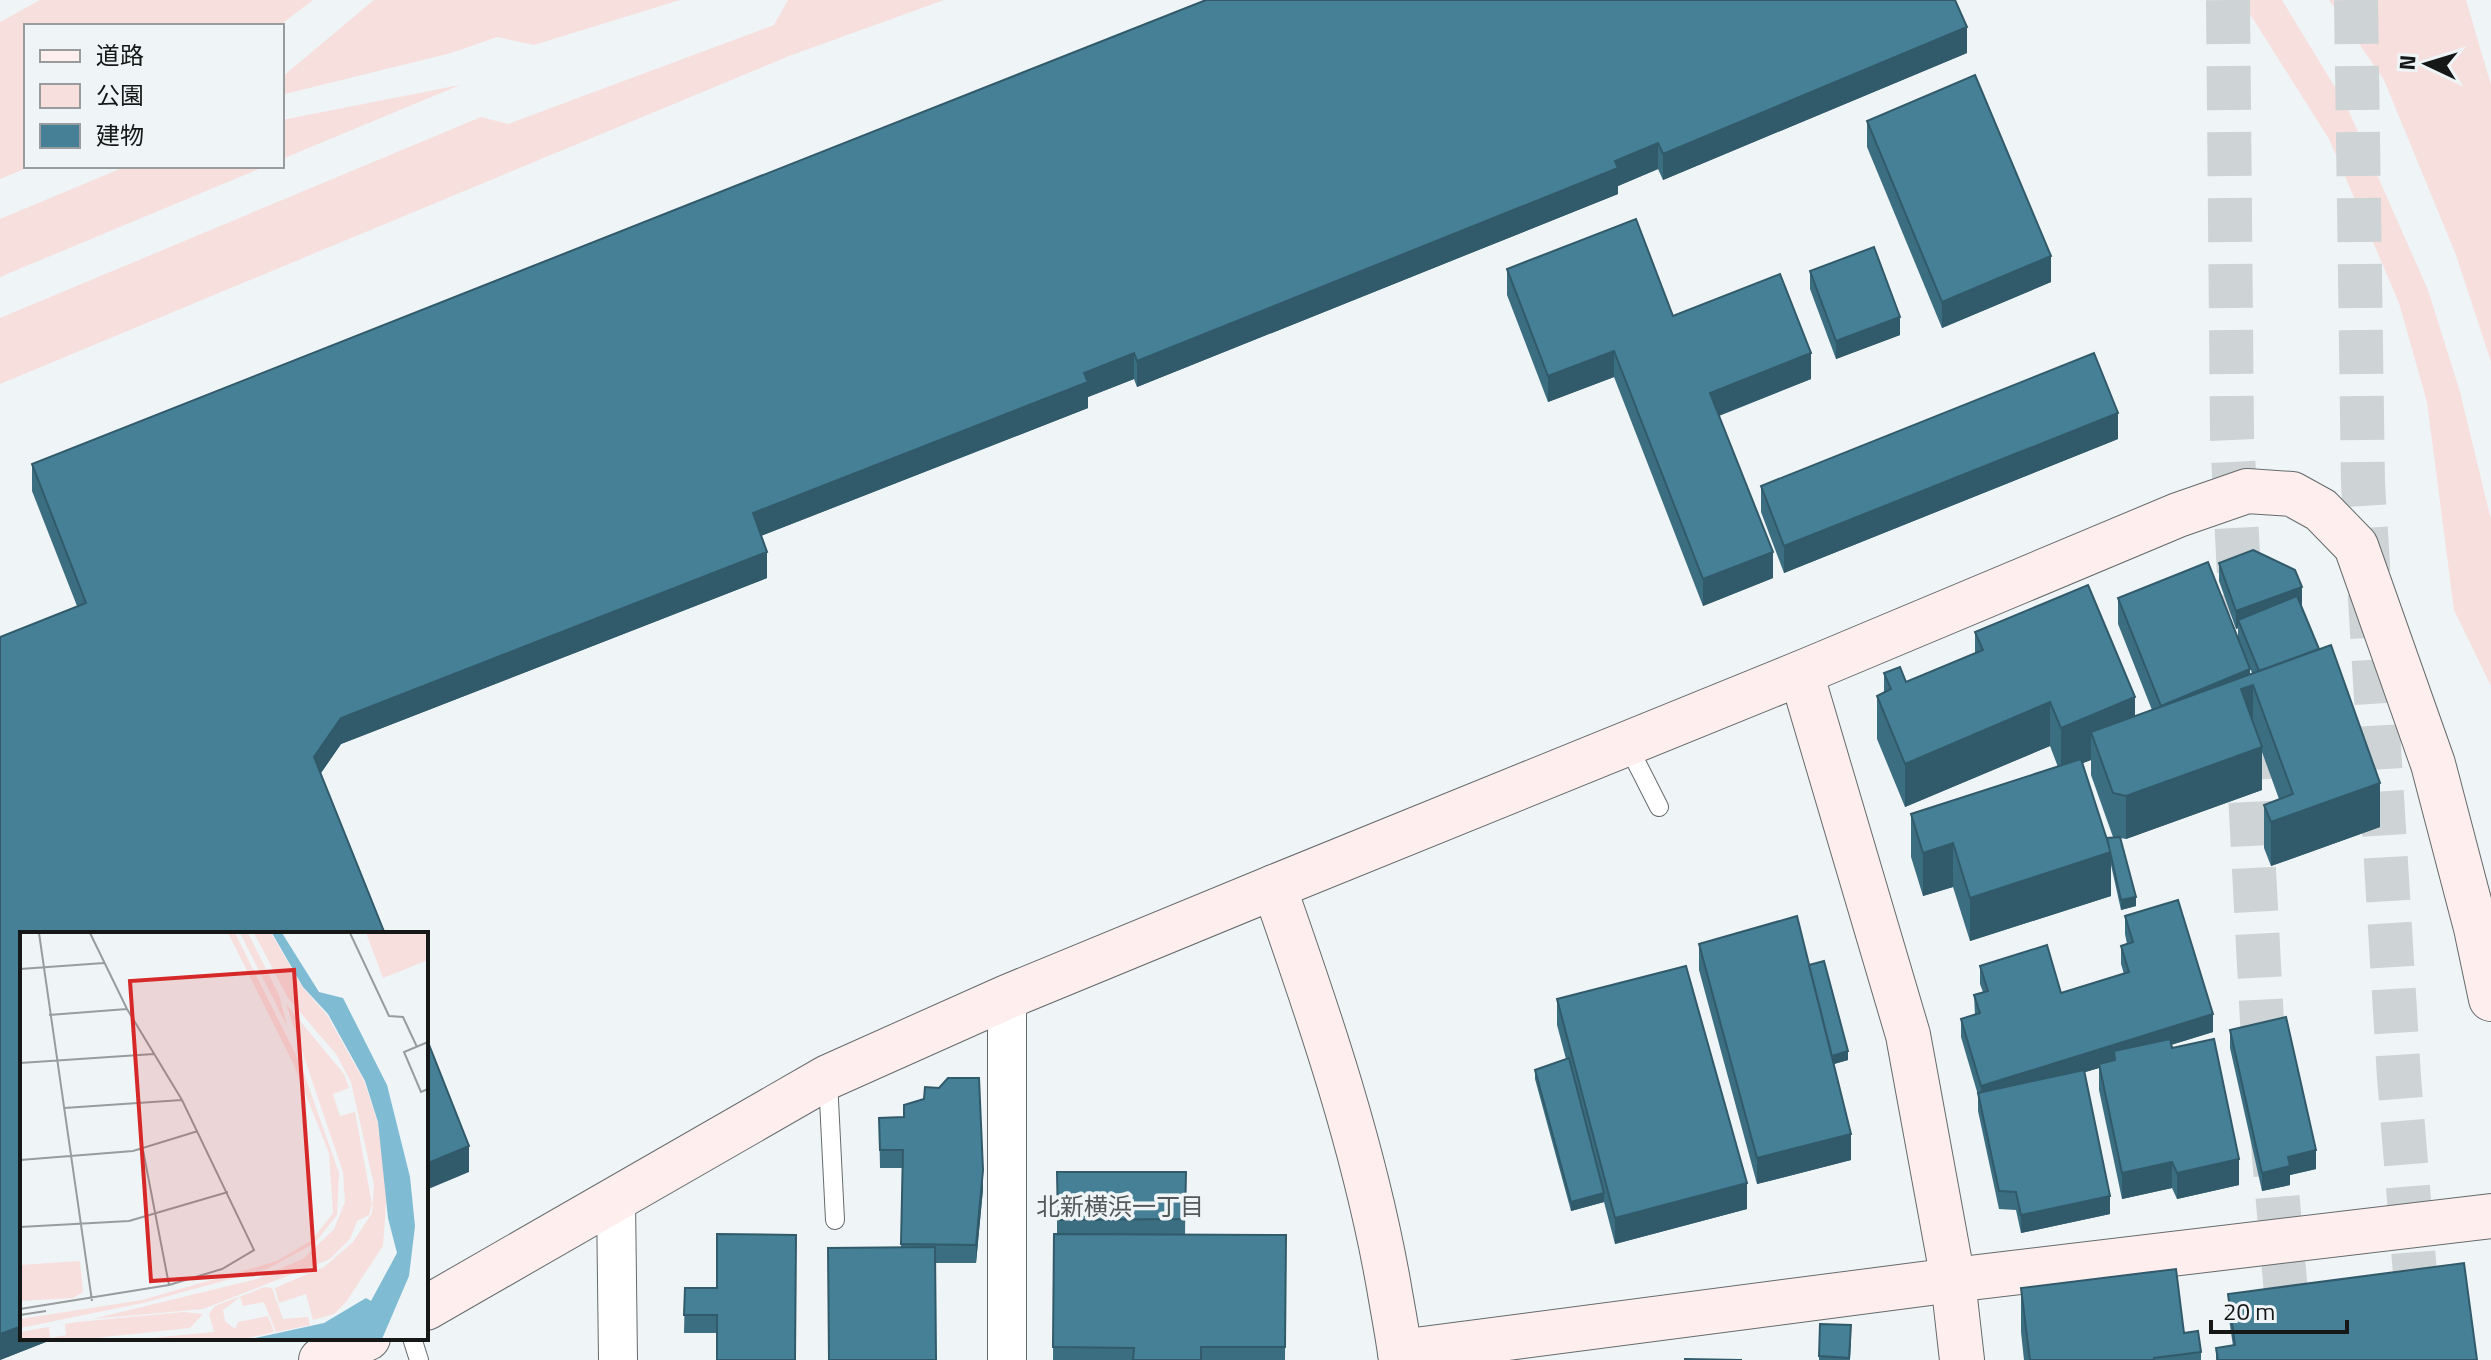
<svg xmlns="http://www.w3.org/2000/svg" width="2491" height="1360" viewBox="0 0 2491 1360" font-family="'Titillium Web','Noto Sans JP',sans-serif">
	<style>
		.green { fill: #f7dfde }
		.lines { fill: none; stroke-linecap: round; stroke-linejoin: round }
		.highway-tunnel { stroke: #ced3d5; stroke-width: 44; stroke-dasharray: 44 22; stroke-linecap: butt }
		.lane-casing { stroke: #656a6b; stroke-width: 20 }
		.street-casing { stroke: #656a6b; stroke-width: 40 }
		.secondary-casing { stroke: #656a6b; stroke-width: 46 }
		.lane { stroke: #fff; stroke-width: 18 }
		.street { stroke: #fff; stroke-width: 38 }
		.secondary { stroke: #feeeee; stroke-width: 44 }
		.wall { fill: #3c6e82; fill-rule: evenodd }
		.shaded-wall { fill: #315a6a }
		.building { fill: #468097; stroke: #315a6a; stroke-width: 2 }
		.labels { text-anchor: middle; stroke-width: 7; stroke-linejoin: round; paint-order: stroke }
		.neighbourhood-label { font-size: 24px; fill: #53585a; stroke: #eff4f6 }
		.inset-road { fill: none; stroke: #989c9d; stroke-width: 2 }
		.view { fill: #d62828; fill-opacity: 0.15; stroke: #d62828; stroke-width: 4 }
		.inset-edge { fill: none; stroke: #161818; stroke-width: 4 }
	</style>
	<rect width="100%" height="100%" fill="#eff4f6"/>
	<g class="green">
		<path d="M 40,0 L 313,0 L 279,26 L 26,26 L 26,166 L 32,166 L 0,179 L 0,22 Z"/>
		<path d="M 374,0 L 680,0 L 534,45 L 497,37 L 451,53 L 285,94 L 282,89 L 282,77 Z"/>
		<path d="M 788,0 L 944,0 L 789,56 L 0,384 L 0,318 L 481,117 L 508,124 L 774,25 Z"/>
		<path d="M 2241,0 L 2282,0 L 2347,107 L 2428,290 L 2460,392 L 2491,520 L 2491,686 L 2454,610 L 2427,402 L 2399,303 L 2329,139 Z"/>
		<path d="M 2329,0 L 2466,0 L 2491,85 L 2491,362 L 2456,255 L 2384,80 Z"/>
		<path d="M 460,85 L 282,159 L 282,120 Z"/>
		<path d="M 127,166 L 266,166 L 0,277 L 0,219 Z"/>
	</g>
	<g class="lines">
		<g class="highway-tunnel">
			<path d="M 2228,0 L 2232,435 L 2241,615"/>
			<path d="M 2356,0 L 2363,483 L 2399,1077 L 2422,1360"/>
			<path d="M 2247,736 L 2262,1022 L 2292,1360"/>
		</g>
		<defs>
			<g id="lane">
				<path d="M 1627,744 L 1659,807"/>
				<path d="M 828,1080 L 835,1220"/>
				<path d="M 412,1338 L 419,1360"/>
			</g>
			<g id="street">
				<path d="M 616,1200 L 618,1360"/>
				<path d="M 1007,1360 L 1007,997"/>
			</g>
			<g id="secondary">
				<path d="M 1801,673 L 1908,1035 L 1953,1280 L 1962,1360"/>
				<path d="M 1274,887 C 1320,1018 1365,1150 1389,1287 C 1393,1311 1398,1336 1401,1360"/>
				<path d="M 426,1308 L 828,1077 L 1007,997 L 1274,887 L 1801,673 L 2178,515 L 2247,491 L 2292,494 L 2321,510 L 2356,546 L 2433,764 L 2476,928 L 2491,999"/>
				<path d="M 1400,1352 L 1953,1280 L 2491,1216"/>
				<path d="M 321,1360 L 368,1338"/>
			</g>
		</defs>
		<use href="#lane" class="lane-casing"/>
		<use href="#street" class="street-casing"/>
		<use href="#secondary" class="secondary-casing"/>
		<use href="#lane" class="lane"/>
		<use href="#street" class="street"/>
		<use href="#secondary" class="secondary"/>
	</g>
	<g class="wall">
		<path d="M 1967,53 L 1663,180 L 1658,169 L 1618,186 L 1618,194 L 1137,387 L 1134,379 L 1088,397 L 1088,408 L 761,536 L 767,578 L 341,744 L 321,773 L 56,1338 L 0,1360 L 77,606 L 32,491 L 32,464 Z"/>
		<path d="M 1867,121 L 2051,282 L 1942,328 L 1867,147 Z"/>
		<path d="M 1507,269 L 1673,316 L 1811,379 L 1719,416 L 1773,578 L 1703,606 L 1614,377 L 1548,402 L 1507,295 Z"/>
		<path d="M 1810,271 L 1900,335 L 1836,359 L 1810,289 Z"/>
		<path d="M 2118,439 L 1784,573 L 1761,512 L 1761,486 Z"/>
		<path d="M 2219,563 L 2302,605 L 2301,605 L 2380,827 L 2271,866 L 2264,848 L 2264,805 L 2279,799 L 2262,752 L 2262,790 L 2126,839 L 2120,838 L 2136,906 L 2121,910 L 2111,865 L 2111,896 L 1970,941 L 1953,887 L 1923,896 L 1911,857 L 1911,814 L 2058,767 L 2050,746 L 1905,807 L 1877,739 L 1877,696 L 1884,692 L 1884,673 L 1906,682 L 1975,653 L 1975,632 L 2135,716 L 2152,710 L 2118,624 L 2118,598 L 2238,637 L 2238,628 L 2236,629 L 2219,581 ZM 2242,649 L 2252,673 L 2250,674 ZM 2091,760 L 2091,775 L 2113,837 L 2107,839 L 2082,763 Z"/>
		<path d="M 2125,916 L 2213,1032 L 2171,1045 L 2239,1185 L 2177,1199 L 2172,1188 L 2122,1199 L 2099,1090 L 2099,1068 L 2084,1072 L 2110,1214 L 2021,1233 L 2016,1210 L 1999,1209 L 1978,1111 L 1978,1095 L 1961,1037 L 1961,1019 L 1975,1015 L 1974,995 L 1983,992 L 1980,984 L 1980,966 L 2061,993 L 2124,974 L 2121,964 L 2121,946 L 2127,944 L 2125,934 Z"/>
		<path d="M 1699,944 L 1809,965 L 1848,1060 L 1834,1064 L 1851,1160 L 1757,1184 L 1699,970 Z"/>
		<path d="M 1557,999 L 1747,1209 L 1615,1244 L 1604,1202 L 1571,1211 L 1535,1079 L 1535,1070 L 1566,1059 L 1557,1025 Z"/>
		<path d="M 2230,1030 L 2316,1169 L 2290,1175 L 2290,1185 L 2262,1191 L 2230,1048 Z"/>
		<path d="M 879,1118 L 983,1189 L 976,1263 L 935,1263 L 901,1247 L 902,1168 L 880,1168 Z"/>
		<path d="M 1057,1172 L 1186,1172 L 1185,1235 L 1286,1235 L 1285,1360 L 1053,1360 L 1054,1234 L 1057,1234 Z"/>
		<path d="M 685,1288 L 717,1288 L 717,1333 L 684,1333 Z"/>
		<path d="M 2021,1288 L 2184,1333 L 2201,1352 L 2201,1360 L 2024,1360 L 2021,1332 Z"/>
		<path d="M 2228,1294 L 2477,1360 L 2216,1360 L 2216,1348 L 2233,1346 L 2228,1312 Z"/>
		<path d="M 1820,1324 L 1851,1343 L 1850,1360 L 1819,1360 Z"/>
	</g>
	<g class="shaded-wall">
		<path d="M 1967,27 L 1967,53 L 1663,180 L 1663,154 Z"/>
		<path d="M 1658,143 L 1658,169 L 1618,186 L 1618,194 L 1137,387 L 1137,361 Z"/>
		<path d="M 2051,256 L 2051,282 L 1942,328 L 1942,302 Z"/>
		<path d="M 1900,317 L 1900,335 L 1836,359 L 1836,341 Z"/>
		<path d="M 1614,351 L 1614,377 L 1548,402 L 1548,376 Z"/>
		<path d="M 1134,353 L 1134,379 L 1088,397 L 1088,408 L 753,539 L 753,513 L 1084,373 Z"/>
		<path d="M 1811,353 L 1811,379 L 1710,419 L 1710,393 Z"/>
		<path d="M 2118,413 L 2118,439 L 1784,573 L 1784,546 Z"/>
		<path d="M 767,552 L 767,578 L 341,744 L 314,783 L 314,757 L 341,718 Z"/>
		<path d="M 1773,552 L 1773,578 L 1703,606 L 1703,579 Z"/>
		<path d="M 2302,587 L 2302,605 L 2241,627 L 2238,620 L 2238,628 L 2236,629 L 2236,611 Z"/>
		<path d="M 2250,669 L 2250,686 L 2253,685 L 2253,728 L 2161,706 Z"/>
		<path d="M 2135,697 L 2135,741 L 2091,732 L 2091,760 L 2061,772 L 2061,728 Z"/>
		<path d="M 2050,702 L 2050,746 L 1905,807 L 1905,764 Z"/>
		<path d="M 2262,747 L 2262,790 L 2126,839 L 2126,796 Z"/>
		<path d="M 2380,783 L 2380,827 L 2271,866 L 2271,822 Z"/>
		<path d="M 1953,843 L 1953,887 L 1923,896 L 1923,853 Z"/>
		<path d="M 2111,852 L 2111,896 L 1970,941 L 1970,898 Z"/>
		<path d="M 2136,897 L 2136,906 L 2121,910 L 2121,900 Z"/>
		<path d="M 2213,1014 L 2213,1032 L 2115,1062 L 2114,1051 L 2114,1063 L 2099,1064 L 2099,1068 L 1981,1104 L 1981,1086 Z"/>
		<path d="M 1848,1051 L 1848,1060 L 1827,1066 L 1827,1057 Z"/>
		<path d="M 1851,1134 L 1851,1160 L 1757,1184 L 1757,1158 Z"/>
		<path d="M 469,1146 L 469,1172 L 426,1190 L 426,1164 Z"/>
		<path d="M 2316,1150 L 2316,1169 L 2290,1175 L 2290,1185 L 2262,1191 L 2262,1173 L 2288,1157 Z"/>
		<path d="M 2239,1159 L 2239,1185 L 2177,1199 L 2177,1173 Z"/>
		<path d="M 2172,1162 L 2172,1188 L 2122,1199 L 2122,1173 Z"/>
		<path d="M 983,1170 L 983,1189 L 976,1263 L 976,1245 Z"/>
		<path d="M 1747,1183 L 1747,1209 L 1615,1244 L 1615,1218 Z"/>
		<path d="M 1604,1193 L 1604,1202 L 1571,1211 L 1571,1202 Z"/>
		<path d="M 2110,1196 L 2110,1214 L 2021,1233 L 2021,1215 Z"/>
		<path d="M 22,1326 L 22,1338 L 56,1338 L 0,1360 L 0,1334 Z"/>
	</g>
	<g class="building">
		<path d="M 1206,0 L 1955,0 L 1967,27 L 1663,154 L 1658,143 L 1615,161 L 1618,168 L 1137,361 L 1134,353 L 1084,373 L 1088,382 L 753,513 L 767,552 L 341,718 L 314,757 L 385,934 L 22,934 L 22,1326 L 0,1334 L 0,637 L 86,603 L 32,464 Z"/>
		<path d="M 1975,75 L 2051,256 L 1942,302 L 1867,121 Z"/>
		<path d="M 1636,219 L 1673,316 L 1780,274 L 1811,353 L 1710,393 L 1773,552 L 1703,579 L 1614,351 L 1548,376 L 1507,269 Z"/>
		<path d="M 1874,247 L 1900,317 L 1836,341 L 1810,271 Z"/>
		<path d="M 2094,353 L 2118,413 L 1784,546 L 1761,486 Z"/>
		<path d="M 2253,550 L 2295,570 L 2302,587 L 2236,611 L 2219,563 Z"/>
		<path d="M 2208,562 L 2250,669 L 2161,706 L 2118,598 Z"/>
		<path d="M 2088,585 L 2135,697 L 2061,728 L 2050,702 L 1905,764 L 1877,696 L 1891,689 L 1884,673 L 1900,667 L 1906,682 L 1983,650 L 1975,632 Z"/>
		<path d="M 2297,596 L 2319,649 L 2259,671 L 2238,620 Z"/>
		<path d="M 2331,645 L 2380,783 L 2271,822 L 2264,805 L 2293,794 L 2253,685 L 2241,689 L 2262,747 L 2126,796 L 2113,793 L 2091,732 Z"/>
		<path d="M 2081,759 L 2111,852 L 1970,898 L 1953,843 L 1923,853 L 1911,814 Z"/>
		<path d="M 2120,837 L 2136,897 L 2121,900 L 2107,838 Z"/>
		<path d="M 2178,900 L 2213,1014 L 1981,1086 L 1961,1019 L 1980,1013 L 1974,995 L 1988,991 L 1980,966 L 2047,945 L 2061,993 L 2129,972 L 2121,946 L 2133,942 L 2125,916 Z"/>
		<path d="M 1797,916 L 1851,1134 L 1757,1158 L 1699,944 Z"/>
		<path d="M 1824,961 L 1848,1051 L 1832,1056 L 1809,965 Z"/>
		<path d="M 1686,966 L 1747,1183 L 1615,1218 L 1557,999 Z"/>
		<path d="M 2286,1017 L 2316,1150 L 2288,1157 L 2290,1166 L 2262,1173 L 2230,1030 Z"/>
		<path d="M 426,1037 L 469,1146 L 426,1164 Z"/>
		<path d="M 2170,1039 L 2172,1048 L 2214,1039 L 2239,1159 L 2177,1173 L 2172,1162 L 2122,1173 L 2099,1064 L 2115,1060 L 2114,1051 Z"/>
		<path d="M 1569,1058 L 1604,1193 L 1571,1202 L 1535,1070 Z"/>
		<path d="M 2084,1070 L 2110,1196 L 2021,1215 L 2016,1192 L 1999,1191 L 1978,1093 Z"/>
		<path d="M 948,1078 L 979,1078 L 983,1170 L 976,1245 L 901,1244 L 903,1150 L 880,1150 L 879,1118 L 904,1117 L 904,1105 L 924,1099 L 925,1087 L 939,1088 Z"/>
		<path d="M 1057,1172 L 1186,1172 L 1185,1219 L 1058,1220 Z"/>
		<path d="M 717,1234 L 796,1235 L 795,1360 L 717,1360 L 717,1315 L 684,1315 L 685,1288 L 717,1288 Z"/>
		<path d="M 1054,1234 L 1286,1235 L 1285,1347 L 1201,1347 L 1201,1360 L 1133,1360 L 1134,1348 L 1053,1347 Z"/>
		<path d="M 935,1247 L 936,1360 L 829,1360 L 828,1248 Z"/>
		<path d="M 2464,1263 L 2477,1360 L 2218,1360 L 2216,1348 L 2235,1345 L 2228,1294 Z"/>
		<path d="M 2176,1269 L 2184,1333 L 2198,1331 L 2201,1352 L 2154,1358 L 2154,1360 L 2030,1360 L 2021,1288 Z"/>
		<path d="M 1820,1324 L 1851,1325 L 1849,1358 L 1819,1356 Z"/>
		<path d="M 1685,1359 L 1742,1360 L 1685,1360 Z"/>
	</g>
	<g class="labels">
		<g class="neighbourhood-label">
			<text x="1120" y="1215">北新横浜一丁目</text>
		</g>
	</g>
	<g transform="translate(20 932)">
		<rect width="408" height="408" fill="#eff4f6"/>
		<path d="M 208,1 L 215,1 L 281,133 L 319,241 L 317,283 L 295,311 L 247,337 L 123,371 L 0,396 L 0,387 L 122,368 L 257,329 L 292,308 L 313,281 L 309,221 L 274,133 ZM 220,1 L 228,1 L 259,63 L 267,94 ZM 234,1 L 251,1 L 283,56 L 307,83 L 344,149 L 358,191 L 367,258 L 363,314 L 326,370 L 314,382 L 293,388 L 286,362 L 259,371 L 255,356 L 304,335 L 333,310 L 352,281 L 354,253 L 331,150 L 316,122 L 268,66 ZM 346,1 L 408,1 L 408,28 L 363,46 ZM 266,72 L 324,142 L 329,156 L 313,162 L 320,184 L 335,180 L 352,272 L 349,283 L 337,289 L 330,307 L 310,327 L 183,377 L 72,387 L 237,347 L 284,326 L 314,297 L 325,270 L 323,240 ZM 60,329 L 63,360 L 53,366 L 0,369 L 0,333 ZM 245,355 L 252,356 L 263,387 L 288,385 L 290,393 L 256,400 L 244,370 L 223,374 L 220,365 L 203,378 L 205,389 L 215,397 L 218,390 L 248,384 L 254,400 L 224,407 L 121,407 L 194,400 L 189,382 L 195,374 ZM 164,380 L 183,382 L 170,396 L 65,407 L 0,407 L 0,400 L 29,395 L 30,406 L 46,403 L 45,392 L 57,390 Z" fill="#f7dfde"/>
		<path d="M 252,1 L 262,1 L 299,60 L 323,66 L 367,153 L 390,245 L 395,294 L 389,344 L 362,407 L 230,407 L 304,391 L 346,366 L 351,369 L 377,321 L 368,286 L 358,190 L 345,149 L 308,82 L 283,55 Z" fill="#7fbbd3"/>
		<path class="inset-road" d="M 19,1 L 72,369M 330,1 L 369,84 L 383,85 L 397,115M 0,37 L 84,31M 29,83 L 107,77M 408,110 L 384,120 L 401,160 L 408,157M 0,131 L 134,122M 44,176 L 162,168M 123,218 L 149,353M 0,228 L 113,219 L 178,199M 0,295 L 109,289 L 208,260M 0,377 L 149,353 L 202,337 L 234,318 L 162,168 L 107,77 L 70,1M 0,383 L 26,379"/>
		<path class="view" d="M 274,38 L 295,338 L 131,349 L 110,49 Z"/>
		<rect width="408" height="408" class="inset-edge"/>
	</g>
	<rect x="24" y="24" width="260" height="144" fill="#eff4f6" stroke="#989c9d" stroke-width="2"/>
	<rect x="40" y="50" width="40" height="12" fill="#feeeee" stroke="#989c9d" stroke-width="2"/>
	<text x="96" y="64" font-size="24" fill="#161818">道路</text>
	<rect x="40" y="84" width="40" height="24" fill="#f7dfde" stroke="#989c9d" stroke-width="2"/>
	<text x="96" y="104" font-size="24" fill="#161818">公園</text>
	<rect x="40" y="124" width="40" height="24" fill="#468097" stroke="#989c9d" stroke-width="2"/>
	<text x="96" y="144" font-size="24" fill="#161818">建物</text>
	<g transform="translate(2427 64) rotate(274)" stroke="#eff4f6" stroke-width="6" paint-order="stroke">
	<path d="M0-6L14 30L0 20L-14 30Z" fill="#161818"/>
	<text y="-12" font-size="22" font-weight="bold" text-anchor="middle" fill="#161818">N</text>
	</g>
	<path d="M2211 1320v12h136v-12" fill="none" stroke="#161818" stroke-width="4"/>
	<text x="2223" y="1320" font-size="24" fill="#161818" stroke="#eff4f6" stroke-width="6" paint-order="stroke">20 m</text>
</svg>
